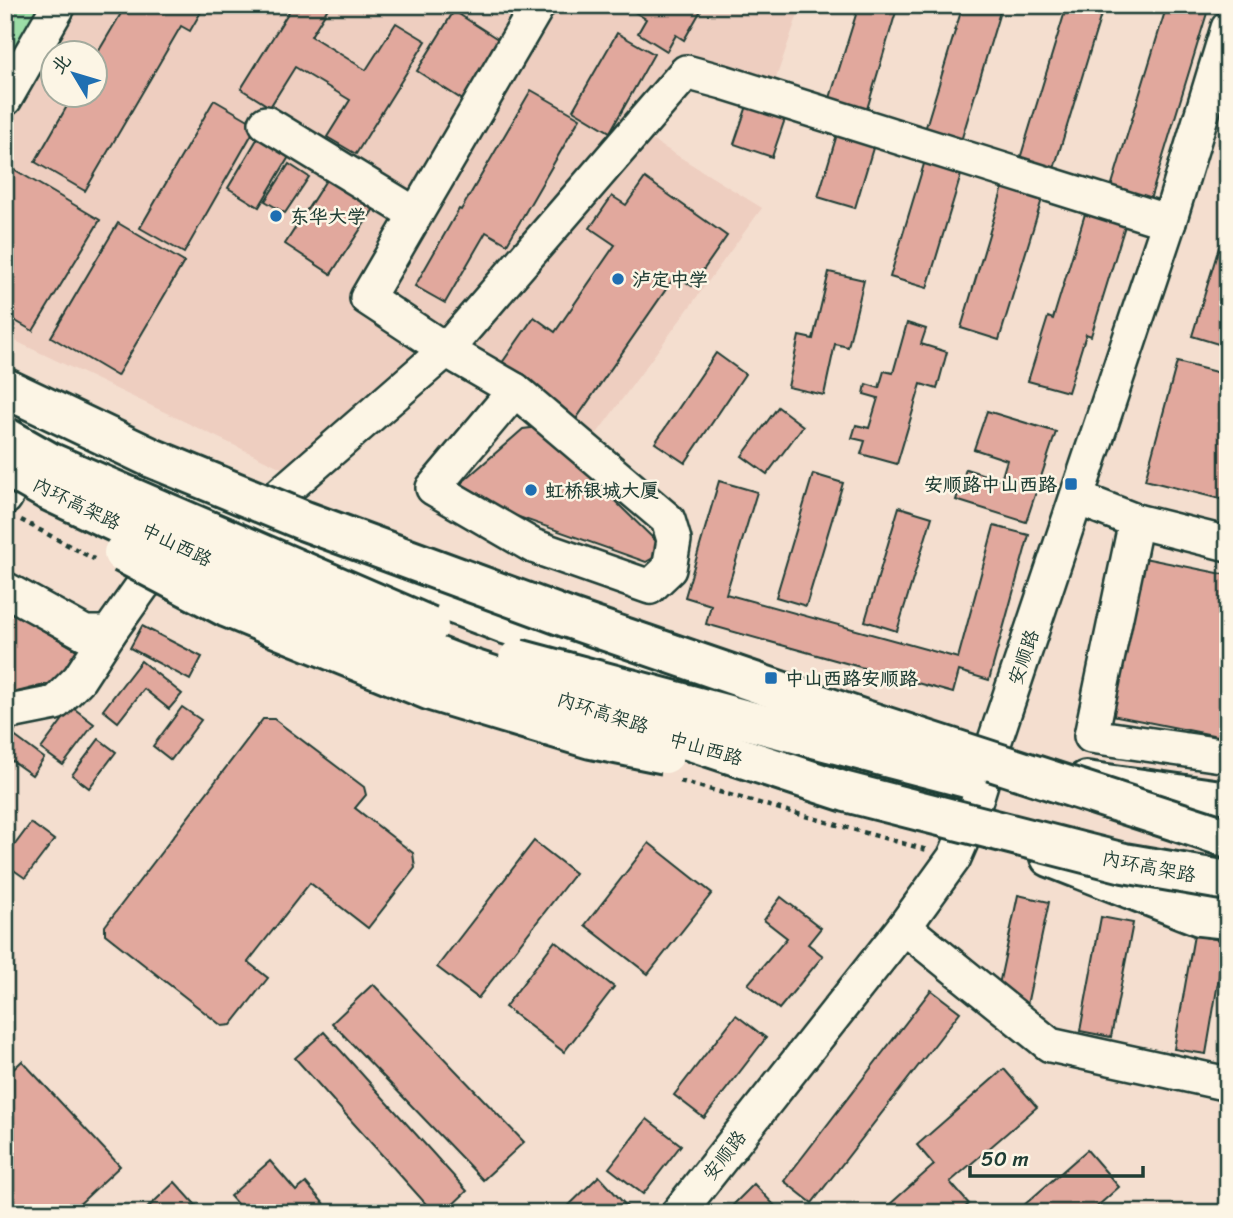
<svg xmlns="http://www.w3.org/2000/svg" width="1233" height="1218" viewBox="0 0 1233 1218" font-family="Sriracha,'LXGW WenKai TC',sans-serif">
	<style>
		.built { fill: #eecec0; fill-rule: evenodd }
		.green { fill: #9cdda7; stroke: #5e8d6e; stroke-width: 2 }
		.building { fill: #e1a89d; stroke: #1f3d34; stroke-width: 2 }
		.lines { fill: none; stroke-linecap: round; stroke-linejoin: round }
		.minor-casing { stroke: #1f3d34; stroke-width: 38 }
		.major-casing { stroke: #1f3d34; stroke-width: 44 }
		.path { stroke: #1f3d34; stroke-width: 4.5; stroke-dasharray: 5 5; stroke-linecap: butt }
		.minor { stroke: #fcf5e5; stroke-width: 33 }
		.major { stroke: #fcf5e5; stroke-width: 38 }
		.highway-bridge-casing { stroke: #1f3d34; stroke-width: 44; stroke-linecap: butt }
		.highway-bridge { stroke: #fcf5e5; stroke-width: 38 }
		.poi-dot { fill: #1f6fb2; stroke: #fcf5e5; stroke-width: 2.5 }
		.labels { text-anchor: middle; stroke-width: 5; stroke-linejoin: round; paint-order: stroke }
		.poi-label { font-size: 19px; font-weight: bold; fill: #1f3d34; stroke: #fcf5e5; text-anchor: start }
		.street-label { font-size: 19px; fill: #1f3d34; stroke: #fcf5e5 }
	</style>
	<rect width="100%" height="100%" fill="#f4decf"/>
	<filter id="ink" filterUnits="userSpaceOnUse"><feTurbulence type="fractalNoise" baseFrequency=".0143" numOctaves="2"/><feDisplacementMap in="SourceGraphic" scale="14" xChannelSelector="R" yChannelSelector="G"/><feConvolveMatrix kernelMatrix="1 2 1 2 8 2 1 2 1" color-interpolation-filters="sRGB"/></filter>
	<g filter="url(#ink)">
		<g class="built">
			<path d="M 5,5 L 801,5 L 770,96 L 686,72 L 436,343 L 288,471 L 5,336 ZM 52,52 L 94,52 L 94,94 L 52,94 Z"/>
			<path d="M 649,138 L 762,208 L 593,439 L 466,351 Z"/>
		</g>
		<path class="green" d="M 5,5 L 42,5 L 5,71 Z"/>
		<g class="building">
			<path d="M 126,5 L 205,5 L 190,31 L 181,26 L 85,191 L 35,162 L 74,94 L 94,94 L 94,59 Z"/>
			<path d="M 293,5 L 330,5 L 311,36 L 366,70 L 396,23 L 426,41 L 356,154 L 327,137 L 350,100 L 295,67 L 270,107 L 241,89 Z"/>
			<path d="M 623,5 L 704,5 L 684,40 L 676,35 L 667,51 L 638,33 L 646,19 Z"/>
			<path d="M 859,5 L 898,5 L 867,109 L 830,98 Z"/>
			<path d="M 963,5 L 1002,5 L 961,141 L 925,130 Z"/>
			<path d="M 1067,5 L 1104,5 L 1053,172 L 1019,162 Z"/>
			<path d="M 1167,5 L 1181,5 L 1207,13 L 1148,206 L 1109,194 Z"/>
			<path d="M 454,11 L 504,43 L 466,102 L 417,71 Z"/>
			<path d="M 617,33 L 654,54 L 610,132 L 573,110 Z"/>
			<path d="M 531,90 L 580,118 L 507,244 L 486,232 L 445,303 L 415,286 L 459,209 L 461,210 Z"/>
			<path d="M 214,100 L 257,125 L 184,253 L 140,228 Z"/>
			<path d="M 749,100 L 787,113 L 772,157 L 734,144 Z"/>
			<path d="M 839,128 L 876,138 L 855,208 L 818,197 Z"/>
			<path d="M 262,131 L 293,150 L 259,207 L 228,188 Z"/>
			<path d="M 927,154 L 964,165 L 927,288 L 890,277 Z"/>
			<path d="M 5,164 L 100,220 L 33,331 L 5,315 Z"/>
			<path d="M 289,164 L 309,177 L 285,213 L 265,201 Z"/>
			<path d="M 330,174 L 377,204 L 331,274 L 285,244 Z"/>
			<path d="M 645,178 L 727,236 L 692,286 L 676,275 L 574,422 L 497,370 L 534,317 L 555,332 L 615,245 L 590,228 L 612,196 L 626,205 Z"/>
			<path d="M 1004,184 L 1043,196 L 999,340 L 961,328 Z"/>
			<path d="M 1088,204 L 1128,216 L 1091,336 L 1086,334 L 1068,392 L 1028,381 L 1048,317 L 1053,319 Z"/>
			<path d="M 118,223 L 184,262 L 117,376 L 51,337 Z"/>
			<path d="M 1219,247 L 1228,249 L 1228,347 L 1192,336 Z"/>
			<path d="M 829,272 L 864,280 L 848,347 L 835,344 L 824,395 L 788,387 L 799,336 L 813,339 Z"/>
			<path d="M 907,323 L 926,329 L 921,344 L 947,352 L 937,389 L 921,384 L 897,464 L 861,454 L 865,441 L 852,438 L 856,425 L 869,428 L 878,398 L 864,394 L 866,384 L 879,388 L 884,371 L 893,373 Z"/>
			<path d="M 716,353 L 745,374 L 685,463 L 655,443 Z"/>
			<path d="M 1177,362 L 1228,375 L 1228,501 L 1145,480 Z"/>
			<path d="M 778,407 L 803,426 L 767,474 L 742,456 Z"/>
			<path d="M 987,411 L 1056,432 L 1026,522 L 956,500 L 966,469 L 1001,480 L 1007,460 L 974,449 Z"/>
			<path d="M 539,427 L 659,544 L 658,555 L 646,562 L 460,496 L 459,485 L 523,429 Z"/>
			<path d="M 813,474 L 843,483 L 806,606 L 776,597 Z"/>
			<path d="M 719,481 L 757,492 L 726,594 L 958,658 L 994,526 L 1029,535 L 989,680 L 959,671 L 953,693 L 706,624 L 711,605 L 685,597 Z"/>
			<path d="M 899,507 L 932,517 L 897,631 L 865,621 Z"/>
			<path d="M 1144,558 L 1228,575 L 1228,627 L 1219,669 L 1228,671 L 1228,738 L 1112,715 Z"/>
			<path d="M 5,608 L 85,655 L 72,678 L 5,695 Z"/>
			<path d="M 142,626 L 202,657 L 190,680 L 130,648 Z"/>
			<path d="M 141,661 L 182,694 L 169,709 L 144,689 L 118,722 L 103,710 Z"/>
			<path d="M 72,707 L 94,724 L 63,765 L 41,749 Z"/>
			<path d="M 182,707 L 201,720 L 171,760 L 153,746 Z"/>
			<path d="M 263,719 L 274,719 L 364,787 L 366,795 L 355,808 L 413,853 L 415,868 L 368,928 L 310,883 L 248,962 L 268,978 L 231,1025 L 222,1026 L 105,934 L 105,926 Z"/>
			<path d="M 13,735 L 44,758 L 32,775 L 5,756 L 5,746 Z"/>
			<path d="M 99,739 L 116,752 L 89,788 L 72,775 Z"/>
			<path d="M 31,823 L 54,840 L 25,878 L 5,864 L 5,858 Z"/>
			<path d="M 534,841 L 575,873 L 478,998 L 437,967 Z"/>
			<path d="M 649,843 L 712,893 L 648,974 L 585,925 Z"/>
			<path d="M 1018,895 L 1049,902 L 1027,1005 L 996,999 Z"/>
			<path d="M 781,897 L 821,928 L 808,944 L 823,956 L 779,1009 L 748,984 L 787,938 L 764,920 Z"/>
			<path d="M 1101,917 L 1133,923 L 1111,1037 L 1080,1031 Z"/>
			<path d="M 1194,935 L 1225,941 L 1206,1054 L 1174,1049 Z"/>
			<path d="M 555,941 L 614,987 L 564,1052 L 505,1007 Z"/>
			<path d="M 373,984 L 524,1142 L 483,1180 L 332,1023 Z"/>
			<path d="M 931,990 L 960,1012 L 812,1203 L 784,1181 Z"/>
			<path d="M 736,1015 L 766,1038 L 704,1118 L 674,1095 Z"/>
			<path d="M 324,1032 L 467,1191 L 444,1213 L 434,1213 L 295,1058 Z"/>
			<path d="M 22,1061 L 120,1166 L 70,1213 L 5,1213 L 5,1077 Z"/>
			<path d="M 1004,1069 L 1037,1107 L 950,1182 L 969,1204 L 958,1213 L 880,1213 L 934,1165 L 917,1145 Z"/>
			<path d="M 647,1119 L 681,1145 L 643,1194 L 609,1168 Z"/>
			<path d="M 1087,1150 L 1119,1187 L 1090,1213 L 1015,1213 Z"/>
			<path d="M 270,1161 L 296,1191 L 306,1183 L 332,1213 L 245,1213 L 230,1196 Z"/>
			<path d="M 599,1176 L 630,1210 L 627,1213 L 561,1213 Z"/>
			<path d="M 175,1182 L 203,1213 L 142,1213 Z"/>
			<path d="M 754,1184 L 777,1208 L 772,1213 L 738,1213 L 740,1212 L 733,1205 Z"/>
		</g>
		<g class="lines">
			<defs>
				<g id="minor">
					<path d="M 5,99 L 59,5"/>
					<path d="M 266,123 L 415,214"/>
					<path d="M 515,390 L 668,520 L 674,540 L 669,569 L 650,587 L 533,546 L 433,488 Z"/>
					<path d="M 515,390 L 446,350 L 367,298 L 538,5"/>
					<path d="M 5,498 L 24,465"/>
					<path d="M 1077,498 L 1136,521 L 1228,544"/>
					<path d="M 268,505 L 446,350 L 686,72 L 723,82 L 1169,222"/>
					<path d="M 1136,521 L 1091,736 L 1228,756"/>
					<path d="M 5,589 L 85,633 L 109,633 L 143,585 L 176,555"/>
					<path d="M 5,713 L 55,703 L 79,679 L 109,633"/>
					<path d="M 904,927 L 1050,1045 L 1228,1084"/>
					<path d="M 678,1213 L 904,927 L 954,858 L 968,826 L 986,767 L 1169,222 L 1228,28"/>
				</g>
				<g id="major">
					<path d="M 41,424 L 157,485 L 273,535 L 505,624 L 793,713"/>
					<path d="M 1086,781 L 1228,801"/>
					<path d="M 1050,857 L 1200,916 L 1228,919"/>
				</g>
			</defs>
			<use href="#minor" class="minor-casing"/>
			<use href="#major" class="major-casing"/>
			<g class="path">
				<path d="M 21,520 L 94,559"/>
				<path d="M 680,781 L 927,850"/>
			</g>
			<use href="#minor" class="minor"/>
			<use href="#major" class="major"/>
			<defs>
				<g id="highway-bridge">
					<path d="M 5,388 L 152,458 L 305,521 L 571,619 L 862,719 L 1228,838"/>
					<path d="M 5,437 L 49,462 L 429,626"/>
					<path d="M 5,466 L 47,490 L 236,579 L 460,665 L 846,792 L 1124,863 L 1228,881"/>
					<path d="M 123,553 L 228,608 L 431,691 L 591,739 L 665,754"/>
					<path d="M 518,659 L 889,758 L 967,778"/>
				</g>
			</defs>
			<use href="#highway-bridge" class="highway-bridge-casing"/>
			<use href="#highway-bridge" class="highway-bridge"/>
		</g>
	</g>
	<g class="poi-dot">
		<circle cx="276" cy="216" r="7"/>
		<circle cx="618" cy="279" r="7"/>
		<rect x="1064" y="477" width="14" height="14" rx="3.5"/>
		<circle cx="531" cy="490" r="7"/>
		<rect x="764" y="671" width="14" height="14" rx="3.5"/>
	</g>
	<g class="labels">
		<g class="poi-label">
			<text x="290" y="223">东华大学</text>
			<text x="632" y="286">泸定中学</text>
			<text x="1057" y="491" text-anchor="end">安顺路中山西路</text>
			<text x="545" y="497">虹桥银城大厦</text>
			<text x="785" y="685">中山西路安顺路</text>
		</g>
		<g class="street-label">
			<text transform="translate(77 503) rotate(26)" y="7">内环高架路</text>
			<text transform="translate(177 544) rotate(26)" y="7">中山西路</text>
			<text transform="translate(1023 657) rotate(-71)" y="7">安顺路</text>
			<text transform="translate(603 712) rotate(18)" y="7">内环高架路</text>
			<text transform="translate(706 748) rotate(16)" y="7">中山西路</text>
			<text transform="translate(1149 866) rotate(11)" y="7">内环高架路</text>
			<text transform="translate(724 1155) rotate(-52)" y="7">安顺路</text>
		</g>
	</g>
	<rect width="1233" height="1218" fill="none" stroke="#fcf5e5" stroke-width="28"/>
	<rect x="14" y="14" width="1205" height="1190" fill="none" stroke="#1f3d34" stroke-width="2.5" filter="url(#ink)"/>
	<g transform="translate(74 74) rotate(308)"><circle r="33" fill="#fcf5e5" stroke="#a4ab9e" stroke-width="2"/>
	<path d="M0-5L12 26L0 18L-12 26Z" fill="#1f6fb2"/>
	<text y="-10" font-size="19" font-weight="bold" text-anchor="middle" fill="#1f3d34">北</text>
	</g>
	<path d="M970 1166v10h173v-10" fill="none" stroke="#1f3d34" stroke-width="3.5"/>
	<text x="981" y="1166" font-size="21" fill="#1f3d34" stroke="#fcf5e5" stroke-width="5" paint-order="stroke">50 m</text>
</svg>
